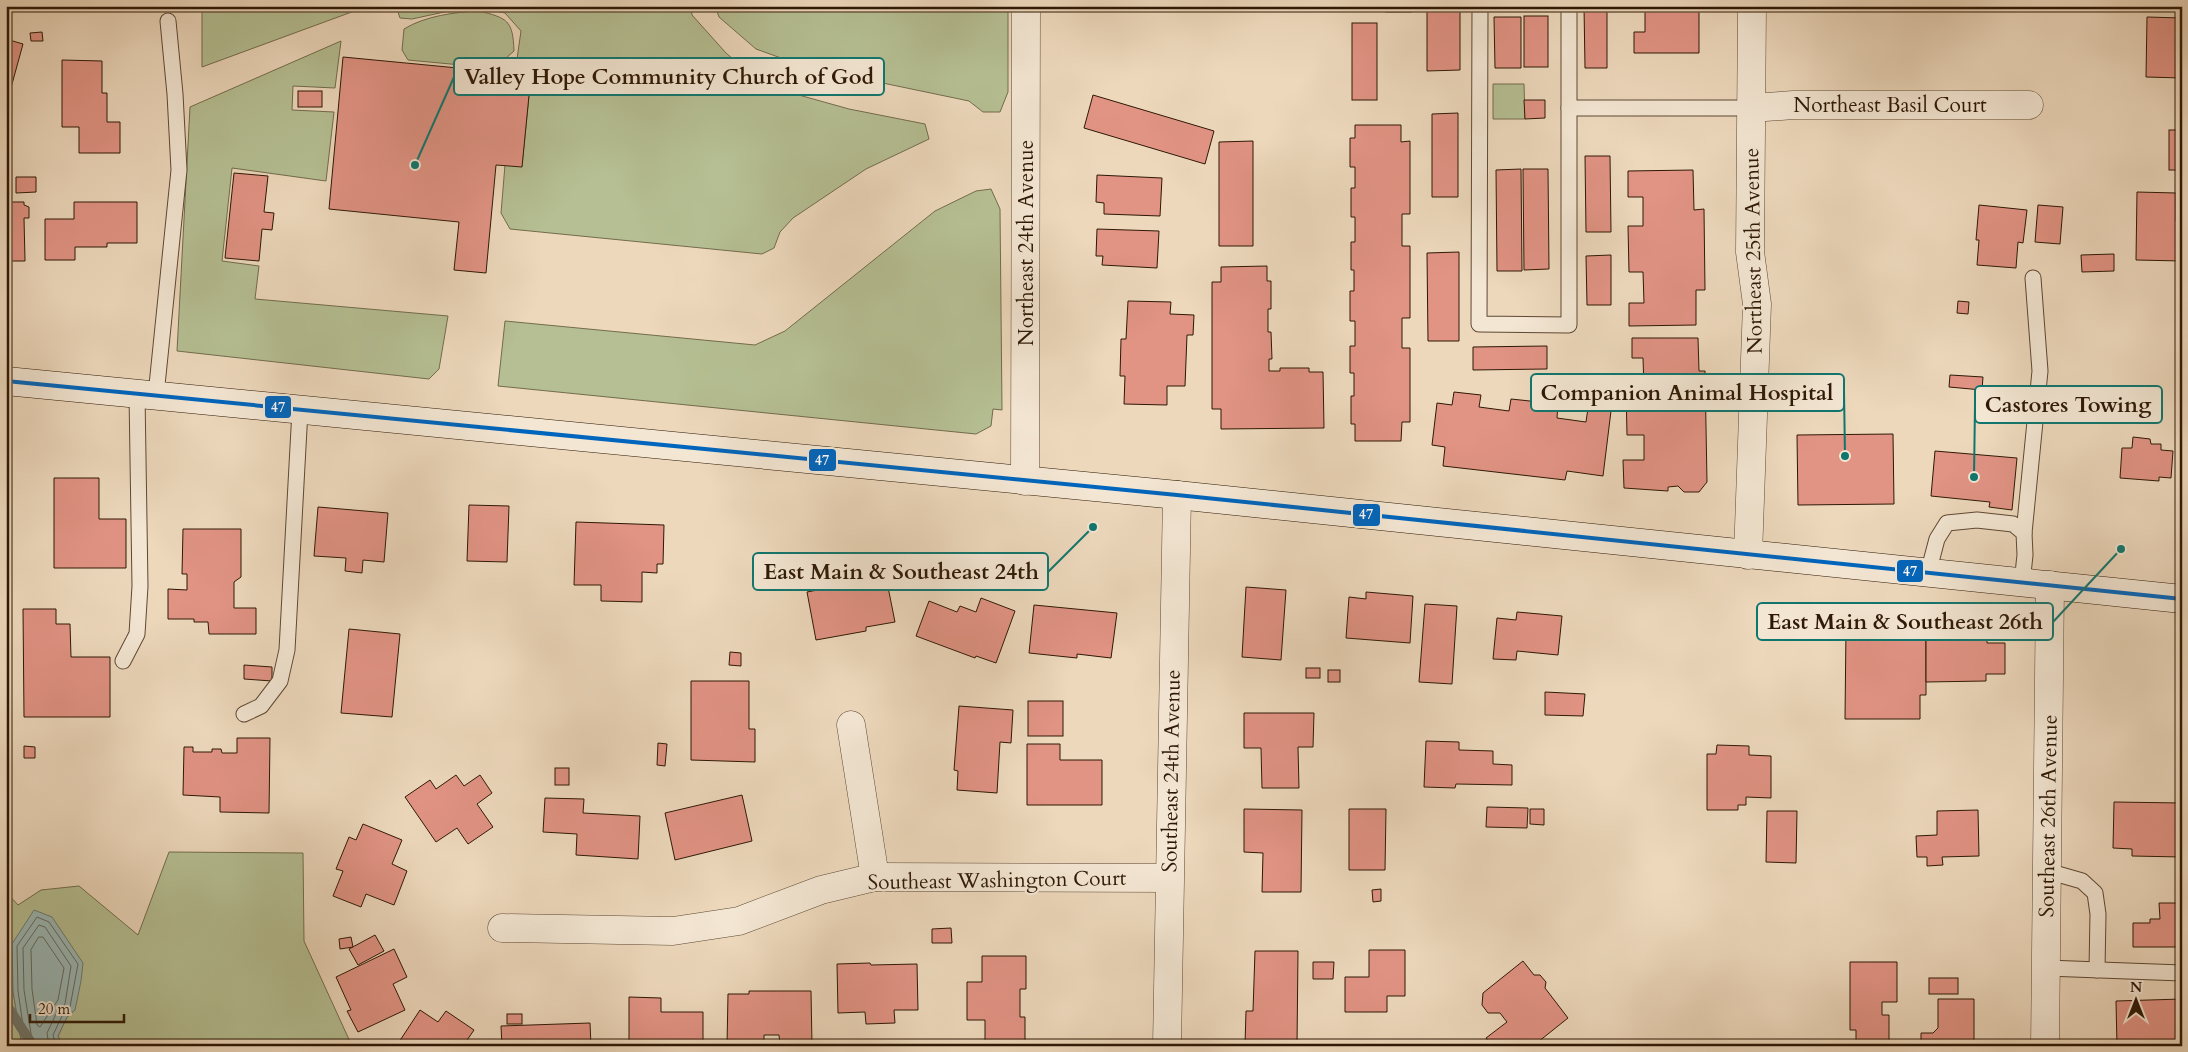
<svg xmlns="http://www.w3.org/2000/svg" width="2188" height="1052" viewBox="0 0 2188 1052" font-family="Cardo,serif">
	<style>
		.green { fill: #b5bf93; stroke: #726c4c }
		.water { fill: #9ab9b7; stroke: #6f7970 }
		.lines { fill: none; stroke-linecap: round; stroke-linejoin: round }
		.shore { stroke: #64685e; stroke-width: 1 }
		.stream { stroke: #6f7970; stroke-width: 10 }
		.building { fill: #e19384; stroke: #2e1805 }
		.service-casing { stroke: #5e4833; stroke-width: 17 }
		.minor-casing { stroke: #5e4833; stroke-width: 29 }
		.tertiary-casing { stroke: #5e4833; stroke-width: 29 }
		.secondary-casing { stroke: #2e1805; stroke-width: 29 }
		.service { stroke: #f3e6d3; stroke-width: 15 }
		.minor { stroke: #f3e6d3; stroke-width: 28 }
		.tertiary { stroke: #f3e6d3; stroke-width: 28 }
		.secondary { stroke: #f3e6d3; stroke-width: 28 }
		.bus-1-casing { stroke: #f3e6d3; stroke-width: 8 }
		.bus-1 { stroke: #0065bd; stroke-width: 4 }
		.labels { text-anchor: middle; stroke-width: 4.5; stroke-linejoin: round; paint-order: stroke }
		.street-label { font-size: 21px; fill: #2e1805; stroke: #f3e6d3 }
		.leader { fill: none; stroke: #0f766e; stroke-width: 2 }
		.callout-dot { fill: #0f766e; stroke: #f3e6d3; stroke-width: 2 }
		.callout { fill: #f3e6d3; stroke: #0f766e; stroke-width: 2 }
		.callout-label { font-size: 22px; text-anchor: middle; font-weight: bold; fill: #2e1805 }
		.line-badge { stroke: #f3e6d3; stroke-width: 2 }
		.badge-label { font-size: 14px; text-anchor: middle; font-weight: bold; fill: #fff }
	</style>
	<rect width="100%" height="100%" fill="#edd8bc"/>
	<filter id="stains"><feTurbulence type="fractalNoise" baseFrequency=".004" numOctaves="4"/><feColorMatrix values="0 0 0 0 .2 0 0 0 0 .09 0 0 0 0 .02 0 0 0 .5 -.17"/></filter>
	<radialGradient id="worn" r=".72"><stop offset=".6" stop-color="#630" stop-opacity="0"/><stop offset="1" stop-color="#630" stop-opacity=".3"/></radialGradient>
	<g class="green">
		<path d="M 202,6 L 368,6 L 202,67 Z"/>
		<path d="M 396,6 L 472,6 L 412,19 L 400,18 Z"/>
		<path d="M 473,6 L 691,6 L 692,15 L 726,53 L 763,85 L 849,109 L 925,124 L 929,139 L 866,169 L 793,218 L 780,232 L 774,248 L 762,254 L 510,229 L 501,213 L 505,165 L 522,166 L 531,75 L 515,73 L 521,31 L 505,13 Z"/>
		<path d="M 715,6 L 1008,6 L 1008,92 L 1000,112 L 983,112 L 969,101 L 806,67 L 756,49 L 719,17 Z"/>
		<path d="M 479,11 C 507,18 513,20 514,51 L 498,65 L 472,66 L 408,60 L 402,50 L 404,29 C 425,16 455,12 479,11 Z"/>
		<path d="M 341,41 L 335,88 L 293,86 L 292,110 L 334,112 L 326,181 L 232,168 L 222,261 L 259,266 L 255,299 L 448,316 L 439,369 L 429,379 L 177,351 L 190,107 Z"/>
		<path d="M 1493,84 L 1524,84 L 1525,119 L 1493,119 Z"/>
		<path d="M 991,189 L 1000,209 L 1002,410 L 993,409 L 991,426 L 976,434 L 498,386 L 505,321 L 755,345 L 785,331 L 935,211 L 976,191 Z"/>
		<path d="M 169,852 L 303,853 L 304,941 L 352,1046 L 90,1046 L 90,1043 L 62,1046 L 58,1036 L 67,1017 L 75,1010 L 13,991 L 22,1046 L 6,1046 L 6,892 L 18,905 L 41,890 L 79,886 L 138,935 Z"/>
	</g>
	<path class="water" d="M 34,910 L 52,917 L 83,963 L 81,981 L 75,1010 L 67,1017 L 58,1036 L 62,1046 L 22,1046 L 13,991 L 12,944 Z"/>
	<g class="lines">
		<g class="shore">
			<path d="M 39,937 L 43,937 L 64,968 L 58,1000 L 40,1027 L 37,1025 L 32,989 L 31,950 Z"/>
			<path d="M 26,1046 L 18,991 L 17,946 L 37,917 L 49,922 L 78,964 L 70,1007 L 63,1014 L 53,1035 L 56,1046"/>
			<path d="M 33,1046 L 24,990 L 23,948 L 39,925 L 45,927 L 71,966 L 65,1004 L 57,1012 L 47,1033 L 49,1046"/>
		</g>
		<path class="stream" d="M 6,1004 L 33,1046"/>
	</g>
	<g class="building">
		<rect x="1386" y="6" width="25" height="6"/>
		<path d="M 1427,6 L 1460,6 L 1460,70 L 1427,71 Z"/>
		<path d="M 1584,6 L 1607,6 L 1607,68 L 1585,68 Z"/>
		<path d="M 1645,6 L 1699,6 L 1699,53 L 1634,53 L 1634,32 L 1645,32 Z"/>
		<rect x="1524" y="16" width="24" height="51"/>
		<path d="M 1494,17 L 1521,17 L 1521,68 L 1495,68 Z"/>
		<path d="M 2147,17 L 2182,18 L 2182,78 L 2146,77 Z"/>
		<rect x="1352" y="23" width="25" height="77"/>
		<path d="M 42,32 L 43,41 L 31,41 L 30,33 Z"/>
		<path d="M 6,39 L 23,44 L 9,95 L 6,94 Z"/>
		<path d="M 343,57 L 531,75 L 522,167 L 496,165 L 486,273 L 454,270 L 459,222 L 329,209 Z"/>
		<path d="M 62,60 L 102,61 L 102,93 L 107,93 L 107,122 L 120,122 L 120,153 L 79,153 L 79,127 L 62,127 Z"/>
		<rect x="298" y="91" width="24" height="16"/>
		<path d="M 1093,95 L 1214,131 L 1205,164 L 1084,128 Z"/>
		<path d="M 1524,100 L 1545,100 L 1545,118 L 1525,119 Z"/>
		<path d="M 1458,113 L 1458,197 L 1432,197 L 1432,114 Z"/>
		<path d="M 1355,125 L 1401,125 L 1401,142 L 1410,141 L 1410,214 L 1402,214 L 1402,246 L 1410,246 L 1410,318 L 1402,318 L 1402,348 L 1410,348 L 1410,422 L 1402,422 L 1401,441 L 1355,441 L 1355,424 L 1351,424 L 1351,396 L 1354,396 L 1354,373 L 1350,373 L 1350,346 L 1355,346 L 1355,321 L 1350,321 L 1350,291 L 1354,291 L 1354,270 L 1351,270 L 1351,242 L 1355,242 L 1355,217 L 1351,217 L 1351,188 L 1355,188 L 1355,167 L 1350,167 L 1350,138 L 1355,138 Z"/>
		<rect x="2169" y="130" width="13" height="40"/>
		<path d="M 1253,141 L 1253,246 L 1219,246 L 1219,142 Z"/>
		<path d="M 1585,156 L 1610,156 L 1611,232 L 1586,232 Z"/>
		<path d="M 1521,169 L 1522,271 L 1497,271 L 1496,170 Z"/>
		<path d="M 1523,169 L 1548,169 L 1549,269 L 1524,270 Z"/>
		<path d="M 1693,170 L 1694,210 L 1704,209 L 1705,290 L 1696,290 L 1696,325 L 1629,326 L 1629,303 L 1644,303 L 1643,272 L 1629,272 L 1628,226 L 1643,226 L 1643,197 L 1628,197 L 1628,171 Z"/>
		<path d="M 234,173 L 268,176 L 264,212 L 274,213 L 272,230 L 262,229 L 259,261 L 225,258 Z"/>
		<path d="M 1097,175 L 1162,178 L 1160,216 L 1104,214 L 1104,203 L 1096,202 Z"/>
		<path d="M 16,177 L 36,177 L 36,192 L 16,193 Z"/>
		<path d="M 2137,192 L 2176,193 L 2176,221 L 2182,221 L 2182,261 L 2136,260 Z"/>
		<path d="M 6,202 L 24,202 L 24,205 L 29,207 L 29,218 L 24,218 L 25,261 L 6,261 Z"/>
		<path d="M 74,202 L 137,202 L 137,243 L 107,243 L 107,247 L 75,247 L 75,260 L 45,260 L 45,219 L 74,219 Z"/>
		<path d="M 1979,205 L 2027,210 L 2023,243 L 2018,242 L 2016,268 L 1977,265 L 1979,240 L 1976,240 Z"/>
		<path d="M 2038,205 L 2063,207 L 2060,244 L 2035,242 Z"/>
		<path d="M 1097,229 L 1159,231 L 1157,268 L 1102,265 L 1103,256 L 1096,256 Z"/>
		<path d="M 1459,252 L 1459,341 L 1428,341 L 1427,253 Z"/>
		<path d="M 2114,254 L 2114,271 L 2082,272 L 2081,255 Z"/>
		<path d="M 1611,255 L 1611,305 L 1587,305 L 1586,256 Z"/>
		<path d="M 1267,266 L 1267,281 L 1271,281 L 1271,309 L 1268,309 L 1268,332 L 1271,332 L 1272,359 L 1269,359 L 1269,371 L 1280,371 L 1280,368 L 1309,368 L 1309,372 L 1323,372 L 1324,428 L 1221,429 L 1221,409 L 1212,409 L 1212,282 L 1221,282 L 1221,267 Z"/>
		<path d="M 1128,301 L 1171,302 L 1170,314 L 1194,315 L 1193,335 L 1187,335 L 1185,386 L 1167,386 L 1167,405 L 1124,404 L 1125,376 L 1120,376 L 1121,339 L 1126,339 Z"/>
		<path d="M 1958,301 L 1969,302 L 1968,314 L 1957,313 Z"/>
		<path d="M 1632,338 L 1698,338 L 1699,371 L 1705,371 L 1707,482 L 1699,492 L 1684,492 L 1678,486 L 1668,487 L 1668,491 L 1624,488 L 1623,460 L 1644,460 L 1644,435 L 1627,435 L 1626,389 L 1644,389 L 1643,358 L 1632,358 Z"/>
		<path d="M 1547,346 L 1547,369 L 1473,370 L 1473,347 Z"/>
		<path d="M 1950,375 L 1983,377 L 1982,390 L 1949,387 Z"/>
		<path d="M 1454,392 L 1481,395 L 1479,407 L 1509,411 L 1511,399 L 1558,404 L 1557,418 L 1586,422 L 1588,408 L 1611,411 L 1603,476 L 1567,471 L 1565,480 L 1443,466 L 1445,447 L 1432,445 L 1437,403 L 1452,405 Z"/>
		<path d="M 1893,434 L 1894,504 L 1798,505 L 1797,435 Z"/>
		<path d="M 2133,437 L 2150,439 L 2151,444 L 2161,444 L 2161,450 L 2173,451 L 2171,478 L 2159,477 L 2159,481 L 2120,478 L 2122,448 L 2132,448 Z"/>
		<path d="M 1935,451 L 2017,458 L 2012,510 L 1989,507 L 1990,502 L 1931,496 Z"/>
		<path d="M 54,478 L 99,478 L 99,519 L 126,519 L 126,568 L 54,568 Z"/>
		<path d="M 469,505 L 509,506 L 507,562 L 467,561 Z"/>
		<path d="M 318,507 L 388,513 L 384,562 L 363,560 L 362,573 L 345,571 L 346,558 L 314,556 Z"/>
		<path d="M 576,522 L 664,525 L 663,564 L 657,564 L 657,573 L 642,572 L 642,602 L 601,601 L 601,585 L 574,585 Z"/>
		<path d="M 183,529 L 241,529 L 241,577 L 234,582 L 234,608 L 256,608 L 256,634 L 209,634 L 208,622 L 194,622 L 194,619 L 168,619 L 168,589 L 187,590 L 187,574 L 182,574 Z"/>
		<path d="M 886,577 L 895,622 L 866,627 L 866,631 L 816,640 L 807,592 Z"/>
		<path d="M 1246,587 L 1286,590 L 1281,660 L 1242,657 Z"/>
		<path d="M 1366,592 L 1413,596 L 1410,643 L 1346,638 L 1349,597 L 1366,599 Z"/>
		<path d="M 981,598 L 1015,611 L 996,663 L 976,656 L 975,658 L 916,636 L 929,601 L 957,612 L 960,606 L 976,612 Z"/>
		<path d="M 1425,604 L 1457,606 L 1452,684 L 1419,682 Z"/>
		<path d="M 1034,605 L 1117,613 L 1111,658 L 1077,654 L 1077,658 L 1029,653 Z"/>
		<path d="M 23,609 L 56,609 L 56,624 L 70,624 L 71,657 L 110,657 L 110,717 L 24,717 Z"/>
		<path d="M 1517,612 L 1562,616 L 1558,655 L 1517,651 L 1516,660 L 1493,659 L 1497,618 L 1516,620 Z"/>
		<path d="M 1846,628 L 1926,629 L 1926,695 L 1920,695 L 1920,719 L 1845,719 Z"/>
		<path d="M 349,629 L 400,634 L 392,717 L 341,713 Z"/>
		<path d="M 1926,635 L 1987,635 L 1987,643 L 2005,643 L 2005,674 L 1986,674 L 1986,681 L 1926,682 Z"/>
		<path d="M 730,652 L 741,653 L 741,666 L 729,665 Z"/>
		<path d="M 244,665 L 272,667 L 272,681 L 244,679 Z"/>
		<rect x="1306" y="668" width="14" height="10"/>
		<rect x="1328" y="670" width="12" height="12"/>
		<path d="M 691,681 L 749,681 L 749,729 L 755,729 L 755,762 L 691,760 Z"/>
		<path d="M 1545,692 L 1585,694 L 1583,716 L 1545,715 Z"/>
		<rect x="1028" y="701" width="35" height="35"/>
		<path d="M 959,706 L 1013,710 L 1011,743 L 1000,742 L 997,793 L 957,790 L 958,771 L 954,770 Z"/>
		<path d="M 1244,713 L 1314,713 L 1313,747 L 1298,747 L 1299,788 L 1262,788 L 1261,748 L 1244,748 Z"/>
		<path d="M 237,738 L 270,738 L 269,813 L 220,812 L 220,797 L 183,795 L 184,747 L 193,747 L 193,752 L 212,752 L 212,749 L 221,749 L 222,753 L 237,753 Z"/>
		<path d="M 1426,741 L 1459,742 L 1459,750 L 1493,751 L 1493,764 L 1512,765 L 1512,785 L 1456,784 L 1455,788 L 1424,787 Z"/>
		<path d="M 658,743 L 667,744 L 665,766 L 657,765 Z"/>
		<path d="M 1027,744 L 1060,744 L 1060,760 L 1102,760 L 1102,805 L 1027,805 Z"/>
		<path d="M 1717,745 L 1749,746 L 1749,755 L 1771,756 L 1771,798 L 1746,797 L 1746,805 L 1738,805 L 1738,810 L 1707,810 L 1707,754 L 1716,754 Z"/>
		<path d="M 24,746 L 35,747 L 35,758 L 24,758 Z"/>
		<rect x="555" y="768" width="14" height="17"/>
		<path d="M 456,775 L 464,786 L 480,775 L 492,793 L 477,804 L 493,827 L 468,844 L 457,828 L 436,842 L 405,797 L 430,780 L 436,789 Z"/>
		<path d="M 742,795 L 752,841 L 675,860 L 665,813 Z"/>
		<path d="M 545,798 L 584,799 L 583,813 L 640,816 L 638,859 L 576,855 L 577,834 L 543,832 Z"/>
		<path d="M 2114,802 L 2182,803 L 2182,857 L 2132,856 L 2132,849 L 2113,848 Z"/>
		<path d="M 1487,807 L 1528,808 L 1527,828 L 1486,827 Z"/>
		<path d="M 1244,809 L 1302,810 L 1301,892 L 1262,892 L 1263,853 L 1244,852 Z"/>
		<path d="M 1349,809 L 1386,809 L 1385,870 L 1349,870 Z"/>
		<path d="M 1530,809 L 1544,809 L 1544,825 L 1530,824 Z"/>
		<path d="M 1978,810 L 1979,856 L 1942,857 L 1943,865 L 1927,866 L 1927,857 L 1917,857 L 1916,836 L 1937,835 L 1937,811 Z"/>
		<path d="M 1767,811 L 1797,811 L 1796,863 L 1766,862 Z"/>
		<path d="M 363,824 L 402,840 L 392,864 L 407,871 L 394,905 L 366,894 L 361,907 L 333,896 L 343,871 L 336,869 L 349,837 L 356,840 Z"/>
		<path d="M 1381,889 L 1381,901 L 1373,902 L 1372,890 Z"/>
		<path d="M 2180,894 L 2182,894 L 2182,947 L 2133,947 L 2133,923 L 2150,923 L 2150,919 L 2160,919 L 2159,903 L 2180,903 Z"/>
		<path d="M 951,928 L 952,943 L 932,943 L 932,929 Z"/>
		<path d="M 375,935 L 384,951 L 358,965 L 349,949 Z"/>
		<path d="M 351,937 L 353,947 L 340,949 L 339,939 Z"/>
		<path d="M 394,949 L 407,977 L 393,984 L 405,1010 L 358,1032 L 347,1011 L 351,1010 L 336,977 Z"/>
		<path d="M 1369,950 L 1405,950 L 1405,996 L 1387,996 L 1387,1012 L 1345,1012 L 1345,977 L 1369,977 Z"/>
		<path d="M 1255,951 L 1298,951 L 1297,1046 L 1245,1045 L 1246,1011 L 1253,1011 Z"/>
		<path d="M 982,956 L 1026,956 L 1026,989 L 1020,989 L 1020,1017 L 1025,1017 L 1025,1046 L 985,1046 L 985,1020 L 967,1020 L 967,982 L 982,982 Z"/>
		<path d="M 1523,961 L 1534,975 L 1540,975 L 1546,982 L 1545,988 L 1568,1018 L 1533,1046 L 1492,1046 L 1486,1038 L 1507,1022 L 1500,1013 L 1488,1013 L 1482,1005 L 1483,993 Z"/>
		<path d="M 1313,962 L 1334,962 L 1333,979 L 1313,979 Z"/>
		<path d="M 1850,962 L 1897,962 L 1897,1002 L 1882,1002 L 1882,1015 L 1889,1015 L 1889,1046 L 1856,1046 L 1856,1030 L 1850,1030 Z"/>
		<path d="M 870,963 L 871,965 L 917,964 L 918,1010 L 894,1010 L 895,1023 L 866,1024 L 865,1012 L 838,1013 L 837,964 Z"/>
		<rect x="1929" y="978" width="29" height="16"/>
		<path d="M 749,991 L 811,991 L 812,1045 L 780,1045 L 779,1035 L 764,1035 L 764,1046 L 727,1046 L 728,994 L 749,994 Z"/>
		<path d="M 629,997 L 661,998 L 661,1012 L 703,1012 L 703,1046 L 629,1046 Z"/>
		<path d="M 1938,999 L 1974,999 L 1974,1046 L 1921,1046 L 1921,1033 L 1933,1033 L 1938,1028 Z"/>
		<path d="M 2182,999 L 2182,1046 L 2117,1046 L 2116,1001 Z"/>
		<path d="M 420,1010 L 438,1022 L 446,1011 L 474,1030 L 463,1046 L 398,1046 L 397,1045 Z"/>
		<rect x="507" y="1014" width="15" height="10"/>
		<path d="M 590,1023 L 591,1046 L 502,1046 L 501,1026 Z"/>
	</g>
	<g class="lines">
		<defs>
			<g id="service">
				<path d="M 1480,6 L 1479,324 L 1569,325 L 1569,6"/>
				<path d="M 1569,108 L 1751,108"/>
				<path d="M 156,395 L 179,170 L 175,94 L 168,21"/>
				<path d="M 2024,533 L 2040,371 L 2033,278"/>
				<path d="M 1928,573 L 1937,539 L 1947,523 L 1977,520 L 2013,524 L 2024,533 L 2025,555 L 2022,583"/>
				<path d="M 123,661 L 137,634 L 140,586 L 137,394"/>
				<path d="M 244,714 L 261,706 L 280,681 L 287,650 L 300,410"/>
				<path d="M 2047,871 L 2082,881 L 2095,893 L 2098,914 L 2097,970"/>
				<path d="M 2046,968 L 2182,973"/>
			</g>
			<g id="minor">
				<path d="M 1751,108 L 1794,105 L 2029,105"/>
				<path d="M 1025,481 L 1026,6"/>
				<path d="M 1748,555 L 1757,304 L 1750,252 L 1752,6"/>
				<path d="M 851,725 L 875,877"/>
				<path d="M 502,928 L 673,931 L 739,921 L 821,890 L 875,877 L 1169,878"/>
				<path d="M 2045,1046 L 2050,585"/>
			</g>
			<path id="tertiary" d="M 1167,1046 L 1177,495"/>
			<path id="secondary" d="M 6,381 L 1177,495 L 2182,599"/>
		</defs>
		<use href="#service" class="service-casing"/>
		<use href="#minor" class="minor-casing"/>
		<use href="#tertiary" class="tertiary-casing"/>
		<use href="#secondary" class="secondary-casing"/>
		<use href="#service" class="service"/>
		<use href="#minor" class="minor"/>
		<use href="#tertiary" class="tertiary"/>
		<use href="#secondary" class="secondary"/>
		<defs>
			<path id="bus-1" d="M 6,381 L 1177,495 L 2182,599"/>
		</defs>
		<use href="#bus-1" class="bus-1-casing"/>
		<use href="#bus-1" class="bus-1"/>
	</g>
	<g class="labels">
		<g class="street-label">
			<text x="1890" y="112">Northeast Basil Court</text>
			<text transform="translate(1026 243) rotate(-90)" y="7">Northeast 24th Avenue</text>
			<text transform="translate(1753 251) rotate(-91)" y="7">Northeast 25th Avenue</text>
			<text transform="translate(1171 771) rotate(-89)" y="7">Southeast 24th Avenue</text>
			<text transform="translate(2048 816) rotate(-89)" y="7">Southeast 26th Avenue</text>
			<text transform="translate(997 880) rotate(-1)" y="7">Southeast Washington Court</text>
		</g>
	</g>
	<path class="leader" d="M415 165L454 77M1845 456L1844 392M1974 477L1975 404M1093 527L1048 572M2121 549L2053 622"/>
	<g class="callout-dot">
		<circle cx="415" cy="165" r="5"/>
		<circle cx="1845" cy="456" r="5"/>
		<circle cx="1974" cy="477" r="5"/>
		<circle cx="1093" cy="527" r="5"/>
		<circle cx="2121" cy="549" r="5"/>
	</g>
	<g class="callout">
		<rect x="454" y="58" width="430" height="37" rx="5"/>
		<rect x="1531" y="374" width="313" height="37" rx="5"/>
		<rect x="1975" y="386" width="187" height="37" rx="5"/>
		<rect x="753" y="553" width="295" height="37" rx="5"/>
		<rect x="1757" y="603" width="296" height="37" rx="5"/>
	</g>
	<g class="callout-label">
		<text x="669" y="84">Valley Hope Community Church of God</text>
		<text x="1687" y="400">Companion Animal Hospital</text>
		<text x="2068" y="412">Castores Towing</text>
		<text x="901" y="579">East Main &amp; Southeast 24th</text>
		<text x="1905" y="629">East Main &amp; Southeast 26th</text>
	</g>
	<g class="line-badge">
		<rect x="264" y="395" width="28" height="24" rx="5" fill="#0065bd"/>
		<rect x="808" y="448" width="29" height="24" rx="5" fill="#0065bd"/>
		<rect x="1352" y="503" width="29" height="24" rx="5" fill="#0065bd"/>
		<rect x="1896" y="559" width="28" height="24" rx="5" fill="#0065bd"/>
	</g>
	<g class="badge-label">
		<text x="278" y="412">47</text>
		<text x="822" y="465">47</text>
		<text x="1366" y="519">47</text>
		<text x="1910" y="576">47</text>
	</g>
	<rect width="2188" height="1052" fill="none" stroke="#edd8bc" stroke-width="25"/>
	<rect x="8" y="8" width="2173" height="1037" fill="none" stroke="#2e1805" stroke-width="2.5"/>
	<rect x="12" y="12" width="2163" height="1027" fill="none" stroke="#2e1805"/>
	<g transform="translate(2136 1000)" stroke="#f3e6d3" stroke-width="4" paint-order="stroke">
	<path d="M0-4L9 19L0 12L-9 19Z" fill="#2e1805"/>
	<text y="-8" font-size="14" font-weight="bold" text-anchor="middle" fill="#2e1805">N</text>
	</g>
	<path d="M30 1014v8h94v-8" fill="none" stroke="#2e1805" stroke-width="2.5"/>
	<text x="38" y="1014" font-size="15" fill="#2e1805" stroke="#f3e6d3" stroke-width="4" paint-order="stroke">20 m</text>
	<rect width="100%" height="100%" filter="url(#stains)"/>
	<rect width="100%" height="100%" fill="url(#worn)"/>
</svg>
